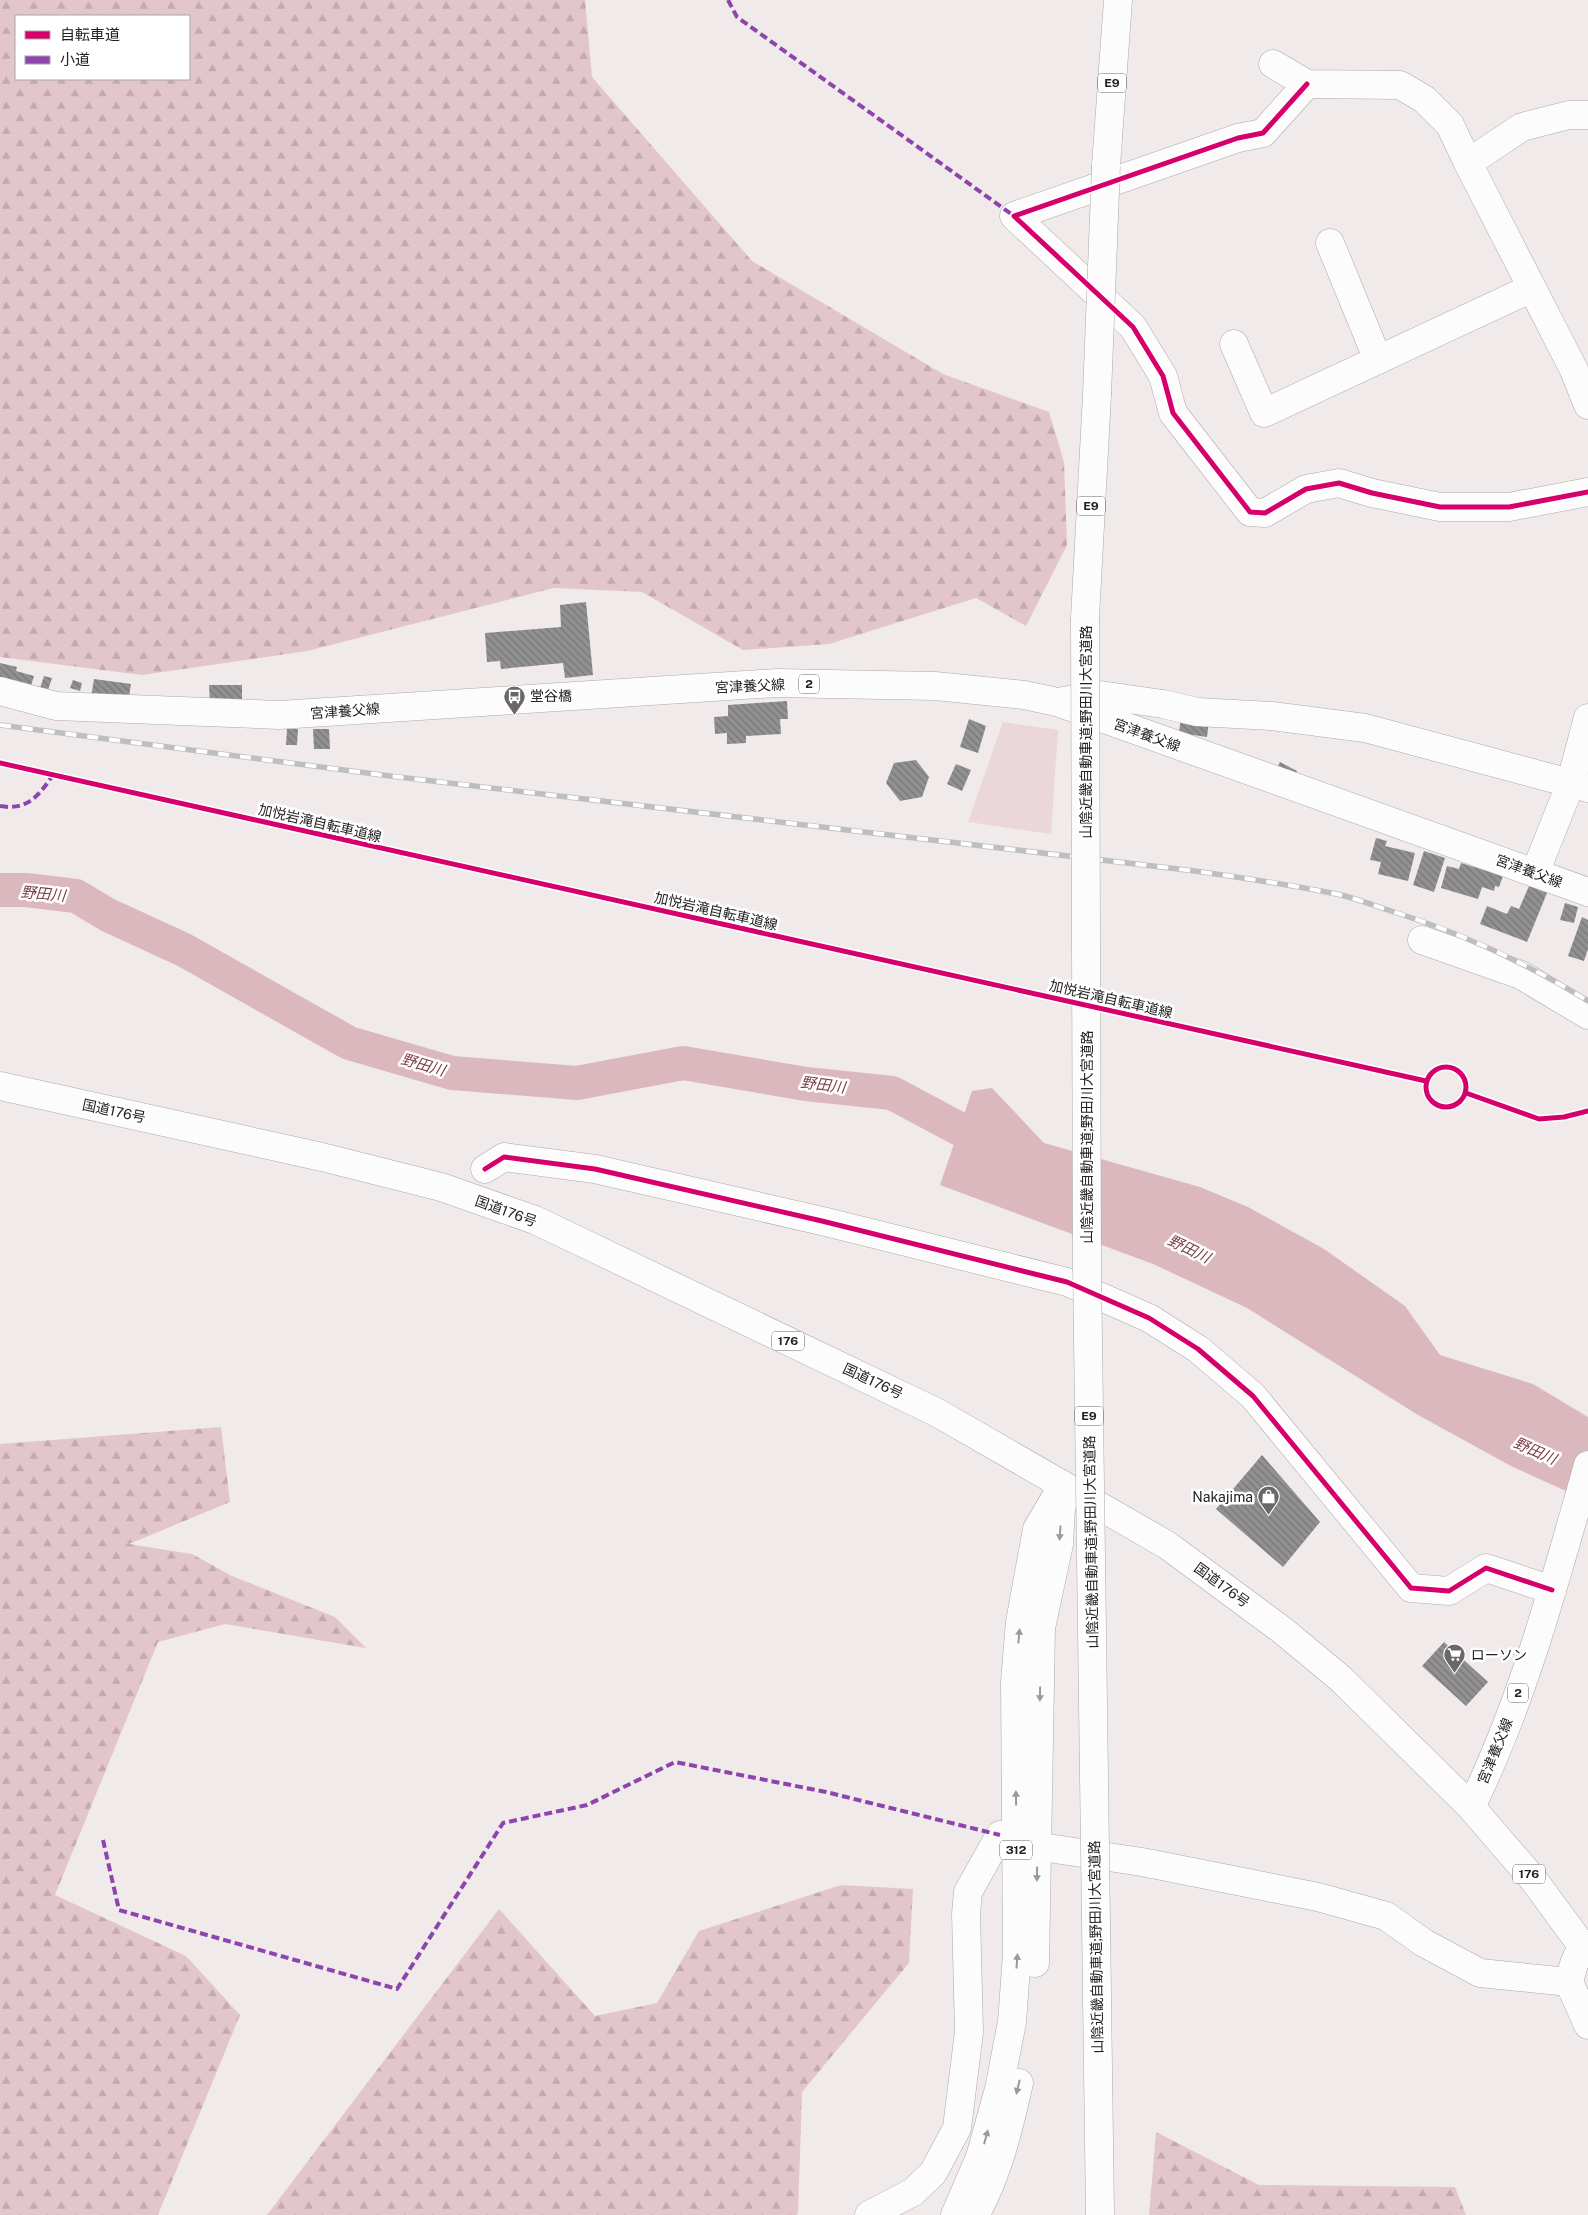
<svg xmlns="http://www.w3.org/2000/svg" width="1588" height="2215" viewBox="0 0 1588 2215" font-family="'Public Sans','Noto Sans JP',sans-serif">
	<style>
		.green { fill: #ebd6d9 }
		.forest { fill: url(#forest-firs); fill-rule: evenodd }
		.water { fill: #dbb8be }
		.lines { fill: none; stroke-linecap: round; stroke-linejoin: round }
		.river { stroke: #dbb8be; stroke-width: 34 }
		.building { fill: url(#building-back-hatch) }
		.minor-casing { stroke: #aca8a8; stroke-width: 29 }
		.major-casing { stroke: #aca8a8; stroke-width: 29 }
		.highway-casing { stroke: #aca8a8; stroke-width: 29 }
		.minor { stroke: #fdfcfc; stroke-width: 28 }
		.major { stroke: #fdfcfc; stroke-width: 28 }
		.highway { stroke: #fdfcfc; stroke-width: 28 }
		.rail-casing { stroke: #bfbebe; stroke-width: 5.5 }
		.rail { stroke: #fff; stroke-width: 4; stroke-dasharray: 11; stroke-linecap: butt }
		.highway-bridge-casing { stroke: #aca8a8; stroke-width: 29; stroke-linecap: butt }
		.highway-bridge { stroke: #fdfcfc; stroke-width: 28 }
		.quiet { stroke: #8e44ad; stroke-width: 4; stroke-dasharray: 8 4; stroke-linecap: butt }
		.cycleway-casing { stroke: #fff; stroke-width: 8 }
		.cycleway { stroke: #d6006c; stroke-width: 5 }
		.oneway { fill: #9b999a }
		.labels { text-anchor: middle; stroke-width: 5; stroke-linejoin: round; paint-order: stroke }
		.shield { fill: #fff; stroke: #666464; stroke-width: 1 }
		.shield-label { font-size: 12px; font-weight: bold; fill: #242122 }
		.street-label { font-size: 14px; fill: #242122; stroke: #fff }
		.poi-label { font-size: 14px; fill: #242122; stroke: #fff; text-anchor: start }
		.water-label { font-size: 15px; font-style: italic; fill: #7a3c4a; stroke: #fff }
	</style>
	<defs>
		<pattern id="forest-firs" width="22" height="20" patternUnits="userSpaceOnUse" patternTransform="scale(1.25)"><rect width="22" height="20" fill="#e3c6cb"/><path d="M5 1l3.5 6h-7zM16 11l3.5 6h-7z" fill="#c3aaae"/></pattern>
		<pattern id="building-back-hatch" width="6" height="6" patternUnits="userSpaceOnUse" patternTransform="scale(1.25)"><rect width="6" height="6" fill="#929192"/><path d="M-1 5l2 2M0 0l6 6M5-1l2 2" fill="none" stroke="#777677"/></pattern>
	</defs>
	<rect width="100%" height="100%" fill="#f0eaeb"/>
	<path class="green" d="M 1003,722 L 1058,730 L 1051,834 L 968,822 Z"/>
	<g class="forest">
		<path d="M 0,0 L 585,0 L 592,77 L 752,261 L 943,374 L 1049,412 L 1064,462 L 1067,545 L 1026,626 L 976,598 L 829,644 L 743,650 L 642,592 L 554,588 L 307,651 L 142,675 L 0,657 ZM 16,16 L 189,16 L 189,79 L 16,79 Z"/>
		<path d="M 221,1427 L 230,1502 L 129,1544 L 192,1554 L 232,1576 L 335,1617 L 366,1648 L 225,1624 L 158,1642 L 55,1895 L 186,1956 L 240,2015 L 158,2215 L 0,2215 L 0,1444 Z"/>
		<path d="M 841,1885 L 913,1889 L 909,1963 L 802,2092 L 798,2213 L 797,2215 L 267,2215 L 499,1909 L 595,2016 L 657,2003 L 699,1931 Z"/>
		<path d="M 1156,2132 L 1259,2185 L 1455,2187 L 1466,2215 L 1149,2215 Z"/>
	</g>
	<path class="water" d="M 992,1088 L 1044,1143 L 1200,1187 L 1248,1207 L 1324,1249 L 1405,1306 L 1440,1355 L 1533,1384 L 1588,1417 L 1588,1501 L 1511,1466 L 1418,1415 L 1247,1308 L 1153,1264 L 940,1185 L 972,1091 Z"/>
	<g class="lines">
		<path class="river" d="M 0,890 L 26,890 L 76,896 L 108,915 L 184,950 L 349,1043 L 452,1073 L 577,1083 L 683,1063 L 806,1084 L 892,1093 L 999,1150"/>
	</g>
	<g class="building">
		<path d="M 586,602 L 593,675 L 565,678 L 563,663 L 501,669 L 500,661 L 487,662 L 485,633 L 561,627 L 560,605 Z"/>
		<path d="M 0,663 L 17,667 L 16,671 L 34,676 L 30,689 L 0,681 Z"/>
		<path d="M 44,676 L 52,678 L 47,693 L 39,691 Z"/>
		<path d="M 94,679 L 131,684 L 128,702 L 91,697 Z"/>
		<path d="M 73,680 L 82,683 L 80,691 L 70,688 Z"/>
		<path d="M 209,685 L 242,685 L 242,702 L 210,703 Z"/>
		<path d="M 787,701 L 788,719 L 780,719 L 781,734 L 746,736 L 746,743 L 727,744 L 727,733 L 715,734 L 714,717 L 728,716 L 728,705 Z"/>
		<path d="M 1181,717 L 1209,721 L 1207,737 L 1179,733 Z"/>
		<path d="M 969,719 L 986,726 L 978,753 L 960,747 Z"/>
		<path d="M 287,729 L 298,729 L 297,745 L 286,745 Z"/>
		<path d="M 313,729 L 329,729 L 330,749 L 314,749 Z"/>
		<path d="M 916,760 L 929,777 L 922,797 L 900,801 L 886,783 L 894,763 Z"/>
		<path d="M 1280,762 L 1297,771 L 1292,780 L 1275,772 Z"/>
		<path d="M 956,764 L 971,770 L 962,791 L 947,784 Z"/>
		<path d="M 1376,838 L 1387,841 L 1385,846 L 1415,853 L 1408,881 L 1378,874 L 1381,862 L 1370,860 Z"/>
		<path d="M 1424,851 L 1445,858 L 1434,892 L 1413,885 Z"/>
		<path d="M 1461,863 L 1503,876 L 1499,887 L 1495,886 L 1494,891 L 1482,887 L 1478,899 L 1441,888 L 1447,866 L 1459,869 Z"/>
		<path d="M 1529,886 L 1547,893 L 1527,942 L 1480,924 L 1487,906 L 1507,914 L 1511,906 L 1519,909 Z"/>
		<path d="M 1565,903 L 1578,907 L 1574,923 L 1560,920 Z"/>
		<path d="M 1582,917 L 1588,920 L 1588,949 L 1584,961 L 1568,956 Z"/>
		<path d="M 1262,1455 L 1320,1522 L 1283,1567 L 1216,1509 Z"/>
		<path d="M 1444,1642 L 1488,1682 L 1466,1706 L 1422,1666 Z"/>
	</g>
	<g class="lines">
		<defs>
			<g id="minor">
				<path d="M 1273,64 L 1307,84 L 1400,85 L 1424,99 L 1450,125 L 1468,163"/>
				<path d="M 1307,84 L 1263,133 L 1238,138 L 1014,216 L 1133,327 L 1163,376 L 1173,413 L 1250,512 L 1265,513 L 1306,489 L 1339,483 L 1372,493 L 1440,507 L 1509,507 L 1588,492"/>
				<path d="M 1588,115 L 1569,115 L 1522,127 L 1468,163 L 1574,370 L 1588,405"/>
				<path d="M 1330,243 L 1378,360"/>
				<path d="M 1234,344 L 1264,413 L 1532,288"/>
				<path d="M 1063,701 L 1100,695 L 1163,704 L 1197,712 L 1272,716 L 1365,728 L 1588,788"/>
				<path d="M 1535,873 L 1570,785 L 1588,718"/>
				<path d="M 1422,940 L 1521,975 L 1588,1015"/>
				<path d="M 485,1169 L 504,1157 L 595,1169 L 822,1221 L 1067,1282 L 1149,1318 L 1198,1349 L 1253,1396 L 1411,1588 L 1449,1591 L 1486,1568 L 1552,1590"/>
				<path d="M 1048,1848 L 1142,1862 L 1318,1897 L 1386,1916 L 1424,1943 L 1480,1973 L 1569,1982"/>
				<path d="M 1582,1946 L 1574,1964 L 1569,1982 L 1588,2025"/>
				<path d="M 869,2215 L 913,2192 L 933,2173 L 957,2128 L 969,2032 L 966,1914 L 968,1892 L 1000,1835 L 1008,1837"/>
			</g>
			<g id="major">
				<path d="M 0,691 L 56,706 L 279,715 L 777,683 L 935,686 L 1024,695 L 1057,702 L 1588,892"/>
				<path d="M 1471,1807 C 1524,1699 1555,1581 1588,1465"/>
			</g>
			<g id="highway">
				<path d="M 1106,166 L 1118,0"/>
				<path d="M 1085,618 L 1097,395"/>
				<path d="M 0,1086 L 322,1157 L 441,1187 L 535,1220 L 936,1412 L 1167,1545 L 1282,1630 L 1341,1679 L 1471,1807 L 1533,1879 L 1588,1954"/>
				<path d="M 1035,1963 L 1041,1628 L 1059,1544 L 1062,1491"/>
				<path d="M 955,2215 L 980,2157 L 999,2089 L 1012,2022 L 1017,1954 L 1015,1682 L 1020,1622 L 1037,1529 L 1063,1485"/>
				<path d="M 975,2215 C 998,2175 1009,2127 1019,2083"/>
			</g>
		</defs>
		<use href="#minor" class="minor-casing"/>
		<use href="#major" class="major-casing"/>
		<use href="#highway" class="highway-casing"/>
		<use href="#minor" class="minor"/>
		<use href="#major" class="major"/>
		<use href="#highway" class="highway"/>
		<defs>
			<path id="rail" d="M 0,725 L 390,776 L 1195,871 C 1244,878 1293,885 1341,895 C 1357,899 1373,905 1388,910 C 1459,932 1525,962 1588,1001"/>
		</defs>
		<use href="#rail" class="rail-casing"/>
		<use href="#rail" class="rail"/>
		<defs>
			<g id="highway-bridge">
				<path d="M 1097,395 L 1106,166"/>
				<path d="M 1085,618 L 1087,1266 L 1100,2215"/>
			</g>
		</defs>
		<use href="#highway-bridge" class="highway-bridge-casing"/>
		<use href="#highway-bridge" class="highway-bridge"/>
		<g class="quiet">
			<path d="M 728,0 L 737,17 L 1014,216"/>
			<path d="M 0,806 C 28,811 39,795 53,775"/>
			<path d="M 103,1840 L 119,1910 L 397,1989 L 503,1823 L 587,1805 L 675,1762 L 826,1792 L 1000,1835"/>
		</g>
		<defs>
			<g id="cycleway">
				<path d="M 1307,84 L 1263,133 L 1238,138 L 1014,216 L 1133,327 L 1163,376 L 1173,413 L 1250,512 L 1265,513 L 1306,489 L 1339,483 L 1372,493 L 1440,507 L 1509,507 L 1588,492"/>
				<path d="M 0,763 L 1426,1081"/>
				<circle cx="1446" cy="1087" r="20"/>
				<path d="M 1466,1093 L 1539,1119 L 1564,1117 L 1588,1111"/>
				<path d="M 485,1169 L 504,1157 L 595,1169 L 822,1221 L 1067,1282 L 1149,1318 L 1198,1349 L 1253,1396 L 1411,1588 L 1449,1591 L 1486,1568 L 1552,1590"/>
			</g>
		</defs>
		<use href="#cycleway" class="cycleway-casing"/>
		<use href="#cycleway" class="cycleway"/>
	</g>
	<defs><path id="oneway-solid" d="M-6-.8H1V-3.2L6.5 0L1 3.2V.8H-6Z" transform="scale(1.25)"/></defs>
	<g class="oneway">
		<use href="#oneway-solid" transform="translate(1060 1533) rotate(94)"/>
		<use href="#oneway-solid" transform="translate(1019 1636) rotate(-85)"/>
		<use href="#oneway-solid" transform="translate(1040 1694) rotate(91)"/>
		<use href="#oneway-solid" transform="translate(1016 1798) rotate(-91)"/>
		<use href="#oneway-solid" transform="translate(1037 1874) rotate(91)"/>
		<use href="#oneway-solid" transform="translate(1017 1961) rotate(-86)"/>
		<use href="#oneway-solid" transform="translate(1018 2087) rotate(103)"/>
		<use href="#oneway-solid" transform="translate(986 2137) rotate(-75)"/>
	</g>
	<defs>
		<symbol id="bus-pin" viewBox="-11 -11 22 30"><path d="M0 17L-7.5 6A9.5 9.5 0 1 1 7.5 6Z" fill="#6b6768" stroke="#fff"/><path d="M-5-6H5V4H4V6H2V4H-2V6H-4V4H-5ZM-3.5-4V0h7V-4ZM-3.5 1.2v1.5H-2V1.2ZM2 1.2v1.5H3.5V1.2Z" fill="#fff"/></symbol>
		<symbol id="shop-pin" viewBox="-11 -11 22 30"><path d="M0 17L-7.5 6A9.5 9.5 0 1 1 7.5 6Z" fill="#6b6768" stroke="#fff"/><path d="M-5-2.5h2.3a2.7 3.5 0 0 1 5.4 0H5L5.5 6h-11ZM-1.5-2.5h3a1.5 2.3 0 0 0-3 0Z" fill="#fff"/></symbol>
		<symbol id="supermarket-pin" viewBox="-11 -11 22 30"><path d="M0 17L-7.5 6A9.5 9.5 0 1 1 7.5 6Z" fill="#6b6768" stroke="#fff"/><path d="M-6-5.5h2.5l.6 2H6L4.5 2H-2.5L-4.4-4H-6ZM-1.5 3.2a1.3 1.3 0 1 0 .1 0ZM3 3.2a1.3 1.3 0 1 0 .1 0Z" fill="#fff"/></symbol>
	</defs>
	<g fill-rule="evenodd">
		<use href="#bus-pin" x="502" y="684" width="25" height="34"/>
		<use href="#shop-pin" x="1256" y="1484" width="25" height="34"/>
		<use href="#supermarket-pin" x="1442" y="1642" width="25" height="34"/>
	</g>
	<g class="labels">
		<g class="shield">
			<rect x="1098" y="73.5" width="28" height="19" rx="4"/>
			<rect x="1077" y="496.5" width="28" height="19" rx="4"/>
			<rect x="799" y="674.5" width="20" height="19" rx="4"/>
			<rect x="772" y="1331.5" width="32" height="19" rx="4"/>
			<rect x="1075" y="1406.5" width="28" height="19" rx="4"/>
			<rect x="1508" y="1683.5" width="20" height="19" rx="4"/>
			<rect x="1000" y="1840.5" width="32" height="19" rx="4"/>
			<rect x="1513" y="1864.5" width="32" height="19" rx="4"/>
		</g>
		<g class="shield-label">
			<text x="1112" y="87">E9</text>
			<text x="1091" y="510">E9</text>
			<text x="809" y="688">2</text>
			<text x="788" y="1345">176</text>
			<text x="1089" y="1420">E9</text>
			<text x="1518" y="1697">2</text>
			<text x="1016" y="1854">312</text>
			<text x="1529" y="1878">176</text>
		</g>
		<g class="street-label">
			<text transform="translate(750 686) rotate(-3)" y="5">宮津養父線</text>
			<text transform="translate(345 711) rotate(-4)" y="5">宮津養父線</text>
			<text transform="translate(1086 732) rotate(-90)" y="5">山陰近畿自動車道;野田川大宮道路</text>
			<text transform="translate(1147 735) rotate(20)" y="5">宮津養父線</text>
			<text transform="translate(320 823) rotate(13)" y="5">加悦岩滝自転車道線</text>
			<text transform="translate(1529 871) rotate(20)" y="5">宮津養父線</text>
			<text transform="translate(716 911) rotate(13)" y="5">加悦岩滝自転車道線</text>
			<text transform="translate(1111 999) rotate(13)" y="5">加悦岩滝自転車道線</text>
			<text transform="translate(114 1111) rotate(12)" y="5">国道176号</text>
			<text transform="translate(1087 1137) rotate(-90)" y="5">山陰近畿自動車道;野田川大宮道路</text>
			<text transform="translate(506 1211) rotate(20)" y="5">国道176号</text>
			<text transform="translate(873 1381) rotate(25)" y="5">国道176号</text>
			<text transform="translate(1091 1542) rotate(-91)" y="5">山陰近畿自動車道;野田川大宮道路</text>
			<text transform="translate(1222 1585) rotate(36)" y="5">国道176号</text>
			<text transform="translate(1495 1751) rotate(-68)" y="5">宮津養父線</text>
			<text transform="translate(1096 1947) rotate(-91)" y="5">山陰近畿自動車道;野田川大宮道路</text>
		</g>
		<g class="poi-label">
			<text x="530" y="701">堂谷橋</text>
			<text x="1253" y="1502" text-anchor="end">Nakajima</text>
			<text x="1471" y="1660">ローソン</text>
		</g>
		<g class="water-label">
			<text transform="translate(43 894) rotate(5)" y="5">野田川</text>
			<text transform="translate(423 1065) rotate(16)" y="5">野田川</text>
			<text transform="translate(823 1085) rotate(7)" y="5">野田川</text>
			<text transform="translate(1189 1249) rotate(26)" y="5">野田川</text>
			<text transform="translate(1535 1451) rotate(24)" y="5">野田川</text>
		</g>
	</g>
	<rect x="15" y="15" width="175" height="65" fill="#ffffff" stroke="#a7a6a7"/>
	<rect x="25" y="31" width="25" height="8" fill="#d6006c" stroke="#a7a6a7"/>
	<text x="60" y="40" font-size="15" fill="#242122">自転車道</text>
	<rect x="25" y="56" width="25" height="8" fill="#8e44ad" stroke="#a7a6a7"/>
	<text x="60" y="65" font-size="15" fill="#242122">小道</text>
</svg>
